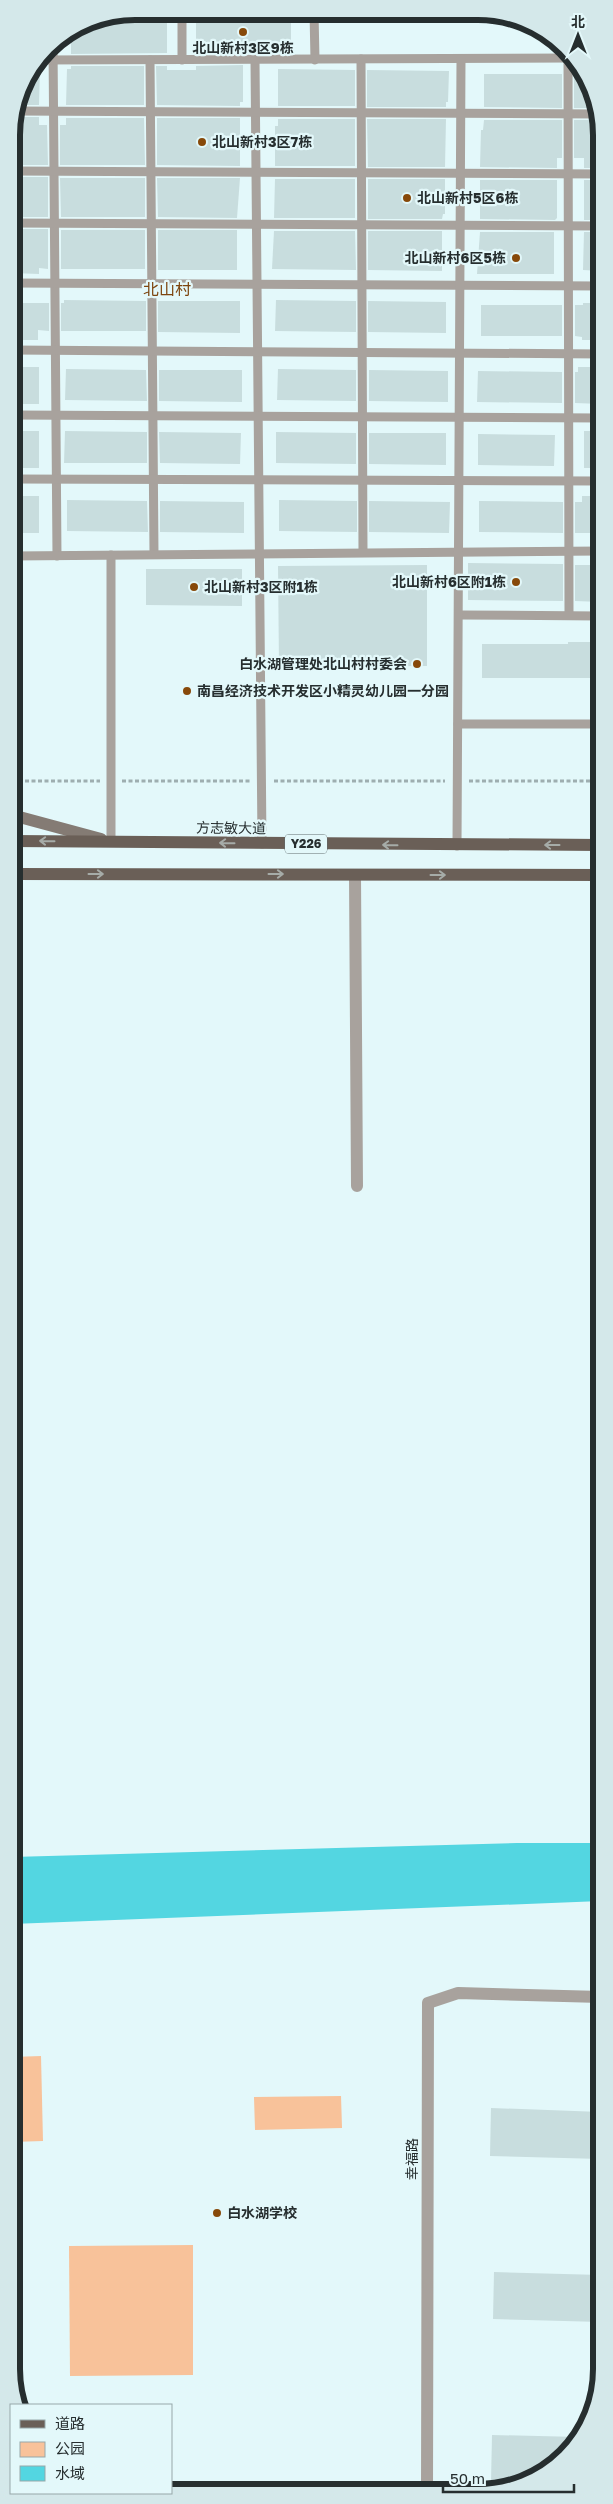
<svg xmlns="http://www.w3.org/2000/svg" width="613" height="2504" viewBox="0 0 613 2504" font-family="'Golos Text','Noto Sans SC',sans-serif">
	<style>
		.green { fill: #f8c29a }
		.water { fill: #53d6e1 }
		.building { fill: #c8ddde }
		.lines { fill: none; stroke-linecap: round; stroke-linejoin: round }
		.path { stroke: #9eaeb0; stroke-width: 3; stroke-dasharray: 4 2.5; stroke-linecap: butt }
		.lane { stroke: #a8a29d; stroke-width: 9 }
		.street { stroke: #a8a29d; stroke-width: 12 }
		.secondary { stroke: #847b74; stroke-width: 12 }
		.primary { stroke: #6a5f57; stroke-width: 12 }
		.oneway { stroke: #a6aca8 }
		.poi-dot { fill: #87490a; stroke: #e3f8fa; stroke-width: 2 }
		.labels { text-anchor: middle; stroke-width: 4.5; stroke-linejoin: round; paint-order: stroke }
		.shield { fill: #e3f8fa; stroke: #5f6b6c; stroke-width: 1 }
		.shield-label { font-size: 12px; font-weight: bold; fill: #262e2f }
		.poi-label { font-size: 14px; font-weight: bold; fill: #262e2f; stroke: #e3f8fa; text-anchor: start }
		.street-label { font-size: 14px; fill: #262e2f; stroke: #e3f8fa }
		.quarter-label { font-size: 16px; fill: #7d450f; stroke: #e3f8fa }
		.rim { fill: none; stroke: #262e2f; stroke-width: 6 }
	</style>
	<rect width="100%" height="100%" fill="#e3f8fa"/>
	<g class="green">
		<path d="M 41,2056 L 43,2141 L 12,2142 L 12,2057 Z"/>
		<path d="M 341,2096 L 342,2128 L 255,2130 L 254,2097 Z"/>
		<path d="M 193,2245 L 193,2375 L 70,2376 L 69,2246 Z"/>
	</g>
	<path class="water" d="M 517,1843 L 601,1843 L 601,1901 L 12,1924 L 12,1857 Z"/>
	<g class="building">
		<path d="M 130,12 L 167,12 L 167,53 L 71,54 L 71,31 L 88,21 Z"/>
		<path d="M 196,13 L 291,14 L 291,50 L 196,53 Z"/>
		<path d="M 36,65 L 40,66 L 39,105 L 17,105 L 21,87 Z"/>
		<path d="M 243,65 L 243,102 L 240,102 L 240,106 L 157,105 L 156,66 L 167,66 L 167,70 L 196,70 L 196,66 Z"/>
		<path d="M 71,66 L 144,66 L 144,105 L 66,105 L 67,69 L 71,69 Z"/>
		<path d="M 278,69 L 355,70 L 355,106 L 278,106 Z"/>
		<path d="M 367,70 L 449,71 L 448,102 L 446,102 L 446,107 L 367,107 Z"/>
		<path d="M 484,74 L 562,74 L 562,108 L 484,107 Z"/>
		<path d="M 574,74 L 585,74 L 589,80 L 597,108 L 574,108 Z"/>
		<path d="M 14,117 L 39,117 L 39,125 L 47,125 L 48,165 L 12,165 L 12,127 Z"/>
		<path d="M 66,118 L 144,118 L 145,165 L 60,165 L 60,125 L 66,125 Z"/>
		<path d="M 157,118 L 240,118 L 240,166 L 157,165 Z"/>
		<path d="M 278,119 L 355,119 L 355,166 L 275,166 L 275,126 L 278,126 Z"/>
		<path d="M 367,119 L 446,119 L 445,167 L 368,167 Z"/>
		<path d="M 484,120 L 562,120 L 562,158 L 557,158 L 557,168 L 480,167 L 481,130 L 483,130 Z"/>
		<path d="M 574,120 L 601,120 L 601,168 L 584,168 L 584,158 L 574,158 Z"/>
		<rect x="12" y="177" width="36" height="40"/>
		<path d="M 60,178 L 145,178 L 145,217 L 61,217 Z"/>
		<path d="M 157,178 L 240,178 L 237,218 L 158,217 Z"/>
		<path d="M 275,179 L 355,179 L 355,218 L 274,218 Z"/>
		<path d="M 368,179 L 445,179 L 445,214 L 443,214 L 442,219 L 368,219 Z"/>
		<path d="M 480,180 L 557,180 L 557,218 L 555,220 L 480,219 Z"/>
		<rect x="584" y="180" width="17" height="40"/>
		<path d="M 12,229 L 48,229 L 48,269 L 39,268 L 39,274 L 12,273 Z"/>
		<rect x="61" y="230" width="84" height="39"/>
		<rect x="158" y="230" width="79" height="40"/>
		<path d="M 274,231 L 355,231 L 356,270 L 272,269 Z"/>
		<path d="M 368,231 L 442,231 L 442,271 L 368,270 Z"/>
		<path d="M 480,232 L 554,232 L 554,274 L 477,274 Z"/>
		<path d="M 584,232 L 601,232 L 601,271 L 583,270 Z"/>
		<path d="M 64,300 L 146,301 L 146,331 L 61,331 L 61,303 L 64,303 Z"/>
		<path d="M 276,300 L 356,301 L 356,332 L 275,331 Z"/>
		<path d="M 158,301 L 240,301 L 240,333 L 158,332 Z"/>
		<path d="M 368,301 L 446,302 L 446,333 L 368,332 Z"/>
		<path d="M 12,303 L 49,303 L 49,331 L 38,330 L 38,340 L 12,340 Z"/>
		<path d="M 583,303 L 601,303 L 601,340 L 582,340 L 582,337 L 575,336 L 575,305 L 583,305 Z"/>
		<rect x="481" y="305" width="81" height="31"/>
		<rect x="12" y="367" width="27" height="37"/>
		<path d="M 578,367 L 601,367 L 601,404 L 575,403 L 575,372 L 578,372 Z"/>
		<path d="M 66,369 L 146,370 L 147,401 L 65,400 Z"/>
		<path d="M 278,369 L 356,370 L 356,401 L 277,400 Z"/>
		<path d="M 159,370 L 242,370 L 242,402 L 159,401 Z"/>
		<path d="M 369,370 L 448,371 L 448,402 L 369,401 Z"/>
		<path d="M 478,371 L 562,372 L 562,403 L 477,402 Z"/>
		<rect x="12" y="431" width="27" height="37"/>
		<path d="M 65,431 L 147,432 L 147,463 L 64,463 Z"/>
		<rect x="584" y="431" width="17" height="37"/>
		<path d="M 159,432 L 241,433 L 240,464 L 160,463 Z"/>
		<path d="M 276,432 L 356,433 L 356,464 L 276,463 Z"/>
		<path d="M 369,433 L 446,433 L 446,465 L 369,464 Z"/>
		<path d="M 478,434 L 555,435 L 554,466 L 478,465 Z"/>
		<rect x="12" y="496" width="27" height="37"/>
		<path d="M 582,496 L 601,496 L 601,533 L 575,533 L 575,502 L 582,502 Z"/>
		<path d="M 67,500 L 147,501 L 148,532 L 67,531 Z"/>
		<path d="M 279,500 L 357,501 L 357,532 L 279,531 Z"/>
		<path d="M 160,501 L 244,502 L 244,533 L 160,532 Z"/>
		<path d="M 369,501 L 450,502 L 449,533 L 369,532 Z"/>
		<path d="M 479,501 L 563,502 L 563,533 L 479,532 Z"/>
		<path d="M 468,563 L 563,564 L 563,601 L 468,600 Z"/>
		<path d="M 427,565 L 427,666 L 279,667 L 278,566 Z"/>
		<path d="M 575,565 L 601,565 L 601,602 L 575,601 Z"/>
		<path d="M 146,569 L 242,569 L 242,606 L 146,605 Z"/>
		<path d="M 568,642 L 601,642 L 601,678 L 482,678 L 482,644 L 568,644 Z"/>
		<path d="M 491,2108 L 601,2112 L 601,2159 L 490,2156 Z"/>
		<path d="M 494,2272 L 601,2275 L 601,2322 L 493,2319 Z"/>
		<path d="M 492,2435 L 579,2437 L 571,2451 L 533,2480 L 523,2483 L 491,2482 Z"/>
	</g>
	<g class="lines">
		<g class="path">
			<path d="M 12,781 L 100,781"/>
			<path d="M 122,781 L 250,781"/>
			<path d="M 274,781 L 445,781"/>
			<path d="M 469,781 L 601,781"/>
		</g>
		<g class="lane">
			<path d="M 314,12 L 315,60"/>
			<path d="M 53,44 L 57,556"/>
			<path d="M 568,50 L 569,615"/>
			<path d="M 361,59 L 363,552"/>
			<path d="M 39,60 L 571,58"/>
			<path d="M 150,60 L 154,554"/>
			<path d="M 182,60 L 182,12"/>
			<path d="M 255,60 L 262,844"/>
			<path d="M 15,111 L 599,114"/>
			<path d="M 12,171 L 601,174"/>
			<path d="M 12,223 L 601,226"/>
			<path d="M 12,283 L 601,286"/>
			<path d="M 12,350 L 601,354"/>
			<path d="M 12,415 L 601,418"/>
			<path d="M 12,479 L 601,481"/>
			<path d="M 111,555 L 111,842"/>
			<path d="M 12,556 L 601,551"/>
			<path d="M 459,615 L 601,616"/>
			<path d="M 458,724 L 601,724"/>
			<path d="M 457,846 L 461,59"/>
		</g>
		<g class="street">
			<path d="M 355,875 L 357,1186"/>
			<path d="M 427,2491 L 428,2003 L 458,1993 L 601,1997"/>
		</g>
		<path class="secondary" d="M 12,815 L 101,839"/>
		<g class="primary">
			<path d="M 12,841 L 601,845"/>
			<path d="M 12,874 L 601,875"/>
		</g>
	</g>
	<defs><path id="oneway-shaft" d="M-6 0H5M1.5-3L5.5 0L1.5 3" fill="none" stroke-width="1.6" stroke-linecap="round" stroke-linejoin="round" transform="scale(1.25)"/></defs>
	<g class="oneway">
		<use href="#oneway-shaft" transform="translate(47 841) rotate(-179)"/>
		<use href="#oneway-shaft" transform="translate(227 843) rotate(-179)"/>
		<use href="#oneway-shaft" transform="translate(390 845) rotate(-179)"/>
		<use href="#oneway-shaft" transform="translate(552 845) rotate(180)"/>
		<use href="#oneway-shaft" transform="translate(96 874)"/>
		<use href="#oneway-shaft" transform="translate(276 874)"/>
		<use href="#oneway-shaft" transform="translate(438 875)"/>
	</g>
	<g class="poi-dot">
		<circle cx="243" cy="32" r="5"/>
		<circle cx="202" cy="142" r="5"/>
		<circle cx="407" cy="198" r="5"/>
		<circle cx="516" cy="258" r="5"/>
		<circle cx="516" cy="582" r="5"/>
		<circle cx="194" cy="587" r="5"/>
		<circle cx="417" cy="664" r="5"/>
		<circle cx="187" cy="691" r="5"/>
		<circle cx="217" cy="2213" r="5"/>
	</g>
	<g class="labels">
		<rect class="shield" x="285" y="834.5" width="42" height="19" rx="4"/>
		<g class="shield-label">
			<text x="306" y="848">Y226</text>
		</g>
		<g class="poi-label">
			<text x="243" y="53" text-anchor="middle">北山新村3区9栋</text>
			<text x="212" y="147">北山新村3区7栋</text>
			<text x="417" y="203">北山新村5区6栋</text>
			<text x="506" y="263" text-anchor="end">北山新村6区5栋</text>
			<text x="506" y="587" text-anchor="end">北山新村6区附1栋</text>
			<text x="204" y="592">北山新村3区附1栋</text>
			<text x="407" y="669" text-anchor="end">白水湖管理处北山村村委会</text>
			<text x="197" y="696">南昌经济技术开发区小精灵幼儿园一分园</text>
			<text x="227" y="2218">白水湖学校</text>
		</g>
		<g class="street-label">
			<text transform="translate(231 828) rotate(1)" y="5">方志敏大道</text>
			<text transform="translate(412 2159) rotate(-90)" y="5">幸福路</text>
		</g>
		<g class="quarter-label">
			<text x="167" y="295">北山村</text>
		</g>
	</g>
	<path d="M0 0H613V2504H0ZM135 20H478A115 115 0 0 1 593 135V2369A115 115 0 0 1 478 2484H135A115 115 0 0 1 20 2369V135A115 115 0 0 1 135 20Z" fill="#d4e8ea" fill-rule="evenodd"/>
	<path class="rim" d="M135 20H478A115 115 0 0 1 593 135V2369A115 115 0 0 1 478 2484H135A115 115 0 0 1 20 2369V135A115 115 0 0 1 135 20Z"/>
	<rect x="10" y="2404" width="162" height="90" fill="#e3f8fa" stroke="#97a7a9"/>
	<rect x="20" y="2420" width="25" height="8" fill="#6a5f57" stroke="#97a7a9"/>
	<text x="55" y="2429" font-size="15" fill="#262e2f">道路</text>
	<rect x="20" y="2442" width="25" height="15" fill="#f8c29a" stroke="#97a7a9"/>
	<text x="55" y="2454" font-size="15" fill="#262e2f">公园</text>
	<rect x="20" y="2466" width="25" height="15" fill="#53d6e1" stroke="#97a7a9"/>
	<text x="55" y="2479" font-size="15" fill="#262e2f">水域</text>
	<g transform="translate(578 35)" stroke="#e3f8fa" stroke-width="4" paint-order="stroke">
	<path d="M0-4L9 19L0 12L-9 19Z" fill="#262e2f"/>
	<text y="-8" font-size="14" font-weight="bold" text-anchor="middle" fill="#262e2f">北</text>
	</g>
	<path d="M443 2484v8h131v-8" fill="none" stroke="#262e2f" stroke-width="2.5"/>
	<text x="450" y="2484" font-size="15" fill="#262e2f" stroke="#e3f8fa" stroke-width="4" paint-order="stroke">50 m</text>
</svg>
